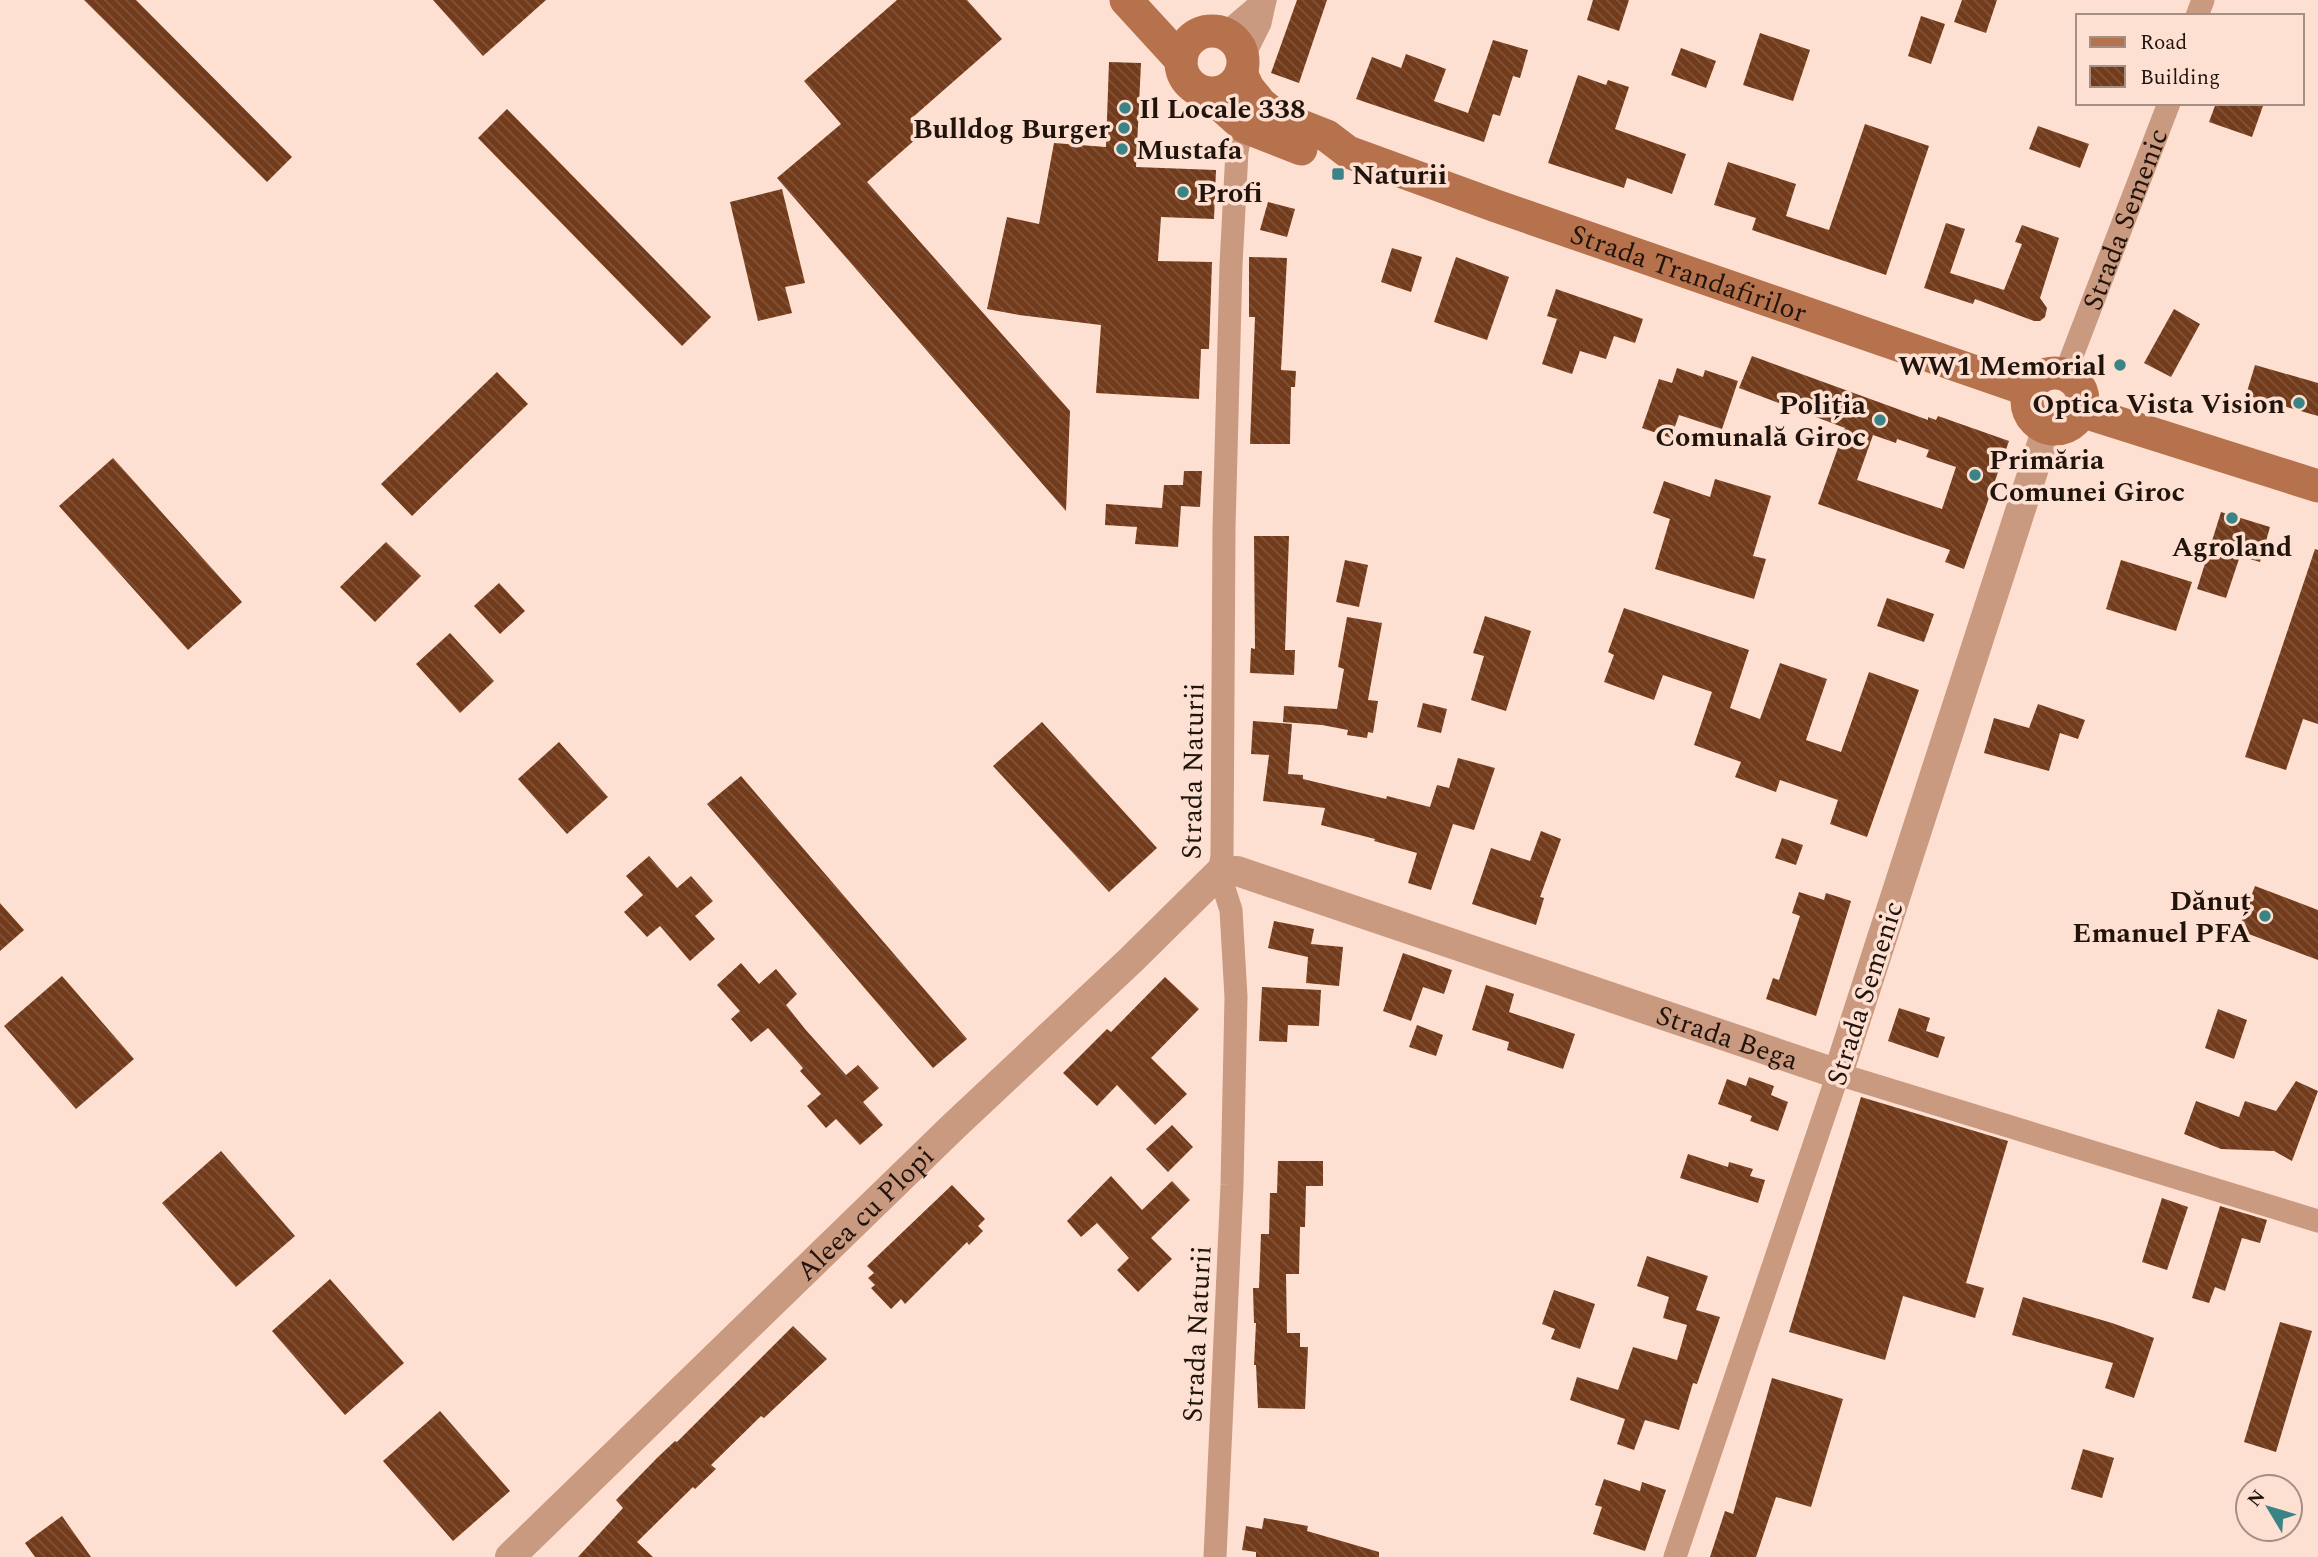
<svg xmlns="http://www.w3.org/2000/svg" width="2318" height="1557" viewBox="0 0 2318 1557" font-family="Spectral,serif">
	<style>
		.building { fill: url(#building-back-hatch); fill-rule: evenodd }
		.lines { fill: none; stroke-linecap: round; stroke-linejoin: round }
		.minor { stroke: #c99980; stroke-width: 23 }
		.tertiary { stroke: #c99980; stroke-width: 30 }
		.secondary { stroke: #b6724c; stroke-width: 33 }
		.poi-dot { fill: #3b8486; stroke: #fde0d1; stroke-width: 2.5 }
		.labels { text-anchor: middle; stroke-width: 7; stroke-linejoin: round; paint-order: stroke }
		.poi-label { font-size: 28px; font-weight: bold; fill: #20140d; stroke: #fde0d1; text-anchor: start }
		.street-label { font-size: 28px; fill: #20140d; stroke: #fde0d1 }
	</style>
	<defs>
		<pattern id="building-back-hatch" width="6" height="6" patternUnits="userSpaceOnUse" patternTransform="scale(1.75)"><rect width="6" height="6" fill="#723b1b"/><path d="M-1 5l2 2M0 0l6 6M5-1l2 2" fill="none" stroke="#81543a"/></pattern>
	</defs>
	<rect width="100%" height="100%" fill="#fde0d1"/>
	<g class="building">
		<path d="M 84,0 L 136,0 L 292,157 L 267,182 Z"/>
		<path d="M 433,0 L 546,0 L 483,56 Z"/>
		<path d="M 897,0 L 967,0 L 1002,39 L 913,117 L 925,131 L 867,182 L 1070,411 L 1066,511 L 777,178 L 841,124 L 804,81 Z"/>
		<path d="M 1297,0 L 1327,0 L 1299,83 L 1271,73 Z"/>
		<path d="M 1593,0 L 1629,0 L 1619,31 L 1587,20 Z"/>
		<path d="M 1962,0 L 1997,0 L 1986,33 L 1954,22 Z"/>
		<path d="M 1921,16 L 1945,24 L 1931,64 L 1908,56 Z"/>
		<path d="M 1760,33 L 1810,50 L 1793,101 L 1743,85 Z"/>
		<path d="M 1493,40 L 1528,50 L 1520,78 L 1513,76 L 1500,116 L 1493,114 L 1484,142 L 1356,99 L 1372,57 L 1401,68 L 1406,54 L 1446,69 L 1434,101 L 1468,113 Z"/>
		<path d="M 1681,48 L 1716,61 L 1706,88 L 1671,75 Z"/>
		<path d="M 1109,62 L 1141,63 L 1136,167 L 1216,170 L 1214,219 L 1161,217 L 1158,261 L 1212,262 L 1209,349 L 1201,349 L 1199,399 L 1096,393 L 1101,325 L 1019,315 L 987,309 L 1007,217 L 1039,224 L 1054,143 L 1106,147 Z"/>
		<path d="M 1578,75 L 1606,85 L 1608,80 L 1629,87 L 1615,129 L 1686,154 L 1672,194 L 1627,178 L 1624,188 L 1548,163 Z"/>
		<path d="M 2216,103 L 2264,103 L 2252,137 L 2209,122 Z"/>
		<path d="M 507,109 L 711,317 L 682,346 L 478,138 Z"/>
		<path d="M 1865,124 L 1929,146 L 1886,275 L 1752,230 L 1756,218 L 1714,205 L 1728,162 L 1796,184 L 1786,216 L 1829,230 Z"/>
		<path d="M 2038,126 L 2089,144 L 2080,168 L 2029,149 Z"/>
		<path d="M 782,189 L 805,283 L 785,287 L 792,313 L 758,321 L 730,202 Z"/>
		<path d="M 1268,202 L 1295,209 L 1287,237 L 1260,230 Z"/>
		<path d="M 1946,223 L 1965,229 L 1950,273 L 2004,290 L 2022,244 L 2015,242 L 2022,225 L 2059,238 L 2040,298 L 2047,308 L 2045,317 L 2040,321 L 2034,321 L 1975,299 L 1973,304 L 1924,288 Z"/>
		<path d="M 1392,248 L 1422,257 L 1411,292 L 1381,282 Z"/>
		<path d="M 1249,257 L 1287,258 L 1281,370 L 1296,371 L 1295,387 L 1291,387 L 1290,444 L 1250,444 L 1255,317 L 1249,317 Z"/>
		<path d="M 1456,257 L 1509,277 L 1487,340 L 1434,322 Z"/>
		<path d="M 1556,289 L 1643,319 L 1635,343 L 1614,336 L 1606,359 L 1580,351 L 1572,374 L 1542,364 L 1557,319 L 1547,316 Z"/>
		<path d="M 2174,309 L 2200,324 L 2171,377 L 2144,363 Z"/>
		<path d="M 1752,356 L 1928,420 L 1928,417 L 1936,420 L 1938,416 L 2009,441 L 1964,569 L 1945,562 L 1950,550 L 1818,504 L 1845,428 L 1739,388 ZM 1873,435 L 1896,443 L 1897,439 L 1929,450 L 1926,457 L 1956,467 L 1942,509 L 1857,480 Z"/>
		<path d="M 2255,365 L 2318,383 L 2318,416 L 2246,395 Z"/>
		<path d="M 1677,368 L 1703,377 L 1705,370 L 1738,381 L 1722,429 L 1679,415 L 1671,438 L 1642,428 L 1659,379 L 1672,383 Z"/>
		<path d="M 497,372 L 528,404 L 412,516 L 381,484 Z"/>
		<path d="M 113,458 L 242,602 L 188,650 L 59,506 Z"/>
		<path d="M 1184,471 L 1202,471 L 1200,507 L 1181,506 L 1178,547 L 1135,544 L 1137,527 L 1105,525 L 1106,504 L 1162,508 L 1164,485 L 1183,485 Z"/>
		<path d="M 1715,479 L 1771,496 L 1753,556 L 1766,559 L 1754,599 L 1655,569 L 1670,519 L 1653,513 L 1664,481 L 1710,497 Z"/>
		<path d="M 2221,512 L 2270,527 L 2260,562 L 2240,556 L 2226,598 L 2197,589 Z"/>
		<path d="M 1254,536 L 1289,536 L 1285,650 L 1295,650 L 1294,675 L 1250,673 L 1251,648 L 1255,649 Z"/>
		<path d="M 386,542 L 421,576 L 375,622 L 340,587 Z"/>
		<path d="M 2315,549 L 2318,550 L 2318,724 L 2303,719 L 2286,770 L 2245,757 Z"/>
		<path d="M 1345,560 L 1368,565 L 1359,607 L 1336,602 Z"/>
		<path d="M 2121,560 L 2192,582 L 2176,631 L 2106,609 Z"/>
		<path d="M 499,583 L 525,611 L 500,634 L 474,606 Z"/>
		<path d="M 1887,598 L 1934,614 L 1924,642 L 1877,626 Z"/>
		<path d="M 1624,608 L 1749,650 L 1730,708 L 1760,719 L 1780,663 L 1827,679 L 1806,740 L 1841,752 L 1869,672 L 1919,690 L 1867,837 L 1830,824 L 1838,800 L 1780,780 L 1776,792 L 1735,777 L 1741,762 L 1694,745 L 1712,692 L 1663,675 L 1654,700 L 1604,682 L 1614,655 L 1608,652 Z"/>
		<path d="M 1485,616 L 1531,631 L 1506,711 L 1471,700 L 1484,656 L 1473,653 Z"/>
		<path d="M 1347,617 L 1382,623 L 1368,700 L 1378,701 L 1373,733 L 1368,732 L 1367,738 L 1347,735 L 1348,730 L 1322,725 L 1283,722 L 1284,706 L 1337,709 L 1344,669 L 1338,667 Z"/>
		<path d="M 450,633 L 494,681 L 460,713 L 416,664 Z"/>
		<path d="M 1423,703 L 1447,709 L 1441,733 L 1417,727 Z"/>
		<path d="M 2038,704 L 2085,720 L 2078,739 L 2060,733 L 2049,771 L 1984,753 L 1994,718 L 2029,728 Z"/>
		<path d="M 1253,721 L 1292,724 L 1288,774 L 1303,775 L 1303,779 L 1386,799 L 1387,796 L 1430,807 L 1437,785 L 1449,788 L 1458,758 L 1495,768 L 1474,830 L 1453,824 L 1431,890 L 1408,883 L 1417,853 L 1374,841 L 1375,839 L 1321,825 L 1325,808 L 1263,801 L 1269,755 L 1251,754 Z"/>
		<path d="M 1042,722 L 1157,848 L 1109,892 L 993,766 Z"/>
		<path d="M 559,742 L 608,797 L 567,834 L 518,779 Z"/>
		<path d="M 741,776 L 967,1039 L 933,1068 L 707,804 Z"/>
		<path d="M 1541,831 L 1561,839 L 1540,897 L 1544,898 L 1536,925 L 1472,904 L 1491,848 L 1530,861 Z"/>
		<path d="M 1782,838 L 1803,845 L 1796,865 L 1775,858 Z"/>
		<path d="M 649,856 L 677,888 L 691,876 L 713,901 L 695,916 L 715,939 L 690,961 L 660,926 L 647,937 L 624,912 L 643,895 L 626,876 Z"/>
		<path d="M 2255,886 L 2318,910 L 2318,960 L 2238,930 Z"/>
		<path d="M 1799,892 L 1824,900 L 1826,893 L 1851,901 L 1816,1016 L 1766,999 L 1773,978 L 1779,980 L 1800,916 L 1792,913 Z"/>
		<path d="M 0,903 L 24,930 L 0,951 Z"/>
		<path d="M 1274,921 L 1314,929 L 1311,944 L 1343,947 L 1339,986 L 1306,983 L 1308,957 L 1268,948 Z"/>
		<path d="M 1403,953 L 1452,970 L 1444,994 L 1423,987 L 1411,1021 L 1383,1011 Z"/>
		<path d="M 741,963 L 759,984 L 776,969 L 797,994 L 786,1005 L 805,1029 L 846,1075 L 858,1065 L 879,1088 L 863,1102 L 883,1125 L 860,1145 L 836,1119 L 826,1128 L 807,1106 L 821,1094 L 800,1071 L 803,1068 L 768,1028 L 751,1042 L 731,1019 L 740,1011 L 717,985 Z"/>
		<path d="M 62,976 L 134,1059 L 76,1109 L 4,1026 Z"/>
		<path d="M 1165,977 L 1199,1009 L 1151,1058 L 1187,1094 L 1155,1125 L 1117,1085 L 1097,1106 L 1063,1073 L 1107,1029 L 1111,1032 Z"/>
		<path d="M 1486,985 L 1514,994 L 1509,1012 L 1575,1034 L 1563,1069 L 1507,1050 L 1509,1042 L 1472,1030 Z"/>
		<path d="M 1262,987 L 1321,990 L 1319,1026 L 1288,1025 L 1287,1042 L 1259,1041 Z"/>
		<path d="M 1899,1008 L 1930,1018 L 1926,1031 L 1945,1037 L 1938,1058 L 1888,1041 Z"/>
		<path d="M 2218,1009 L 2247,1020 L 2234,1059 L 2205,1048 Z"/>
		<path d="M 1417,1025 L 1443,1035 L 1436,1056 L 1409,1047 Z"/>
		<path d="M 1749,1077 L 1774,1086 L 1771,1095 L 1788,1102 L 1778,1131 L 1750,1121 L 1752,1116 L 1718,1104 L 1727,1079 L 1746,1086 Z"/>
		<path d="M 2296,1081 L 2318,1091 L 2292,1161 L 2274,1151 L 2221,1149 L 2184,1134 L 2196,1101 L 2239,1117 L 2245,1101 L 2276,1111 Z"/>
		<path d="M 1861,1097 L 2008,1141 L 1966,1283 L 1984,1288 L 1975,1318 L 1903,1296 L 1885,1360 L 1789,1332 Z"/>
		<path d="M 1172,1125 L 1193,1147 L 1168,1172 L 1146,1149 Z"/>
		<path d="M 221,1151 L 295,1236 L 236,1287 L 162,1203 Z"/>
		<path d="M 1688,1154 L 1728,1167 L 1729,1162 L 1753,1169 L 1750,1176 L 1765,1180 L 1758,1203 L 1680,1178 Z"/>
		<path d="M 1278,1161 L 1323,1161 L 1323,1186 L 1306,1186 L 1305,1227 L 1300,1227 L 1299,1274 L 1286,1274 L 1287,1333 L 1300,1333 L 1300,1347 L 1308,1347 L 1305,1409 L 1258,1408 L 1256,1365 L 1254,1365 L 1256,1323 L 1254,1323 L 1253,1288 L 1259,1288 L 1261,1234 L 1269,1234 L 1270,1193 L 1277,1193 Z"/>
		<path d="M 1111,1176 L 1142,1210 L 1172,1181 L 1190,1200 L 1151,1238 L 1172,1259 L 1138,1292 L 1117,1270 L 1129,1258 L 1097,1223 L 1081,1237 L 1067,1221 Z"/>
		<path d="M 952,1185 L 985,1219 L 978,1226 L 983,1231 L 969,1245 L 967,1242 L 905,1304 L 901,1299 L 891,1309 L 871,1288 L 875,1285 L 868,1278 L 874,1273 L 867,1266 Z"/>
		<path d="M 2162,1198 L 2188,1207 L 2167,1270 L 2142,1262 Z"/>
		<path d="M 2220,1206 L 2267,1220 L 2260,1243 L 2242,1238 L 2225,1291 L 2215,1287 L 2209,1303 L 2192,1298 Z"/>
		<path d="M 1647,1256 L 1708,1276 L 1696,1310 L 1720,1317 L 1697,1384 L 1693,1383 L 1679,1430 L 1645,1420 L 1634,1450 L 1617,1444 L 1625,1419 L 1570,1400 L 1577,1377 L 1618,1390 L 1633,1347 L 1677,1360 L 1687,1325 L 1663,1318 L 1669,1297 L 1637,1286 Z"/>
		<path d="M 330,1279 L 404,1363 L 345,1415 L 272,1331 Z"/>
		<path d="M 1554,1290 L 1595,1304 L 1580,1349 L 1551,1339 L 1555,1329 L 1542,1324 Z"/>
		<path d="M 2023,1297 L 2112,1323 L 2154,1338 L 2134,1398 L 2105,1388 L 2113,1363 L 2012,1335 Z"/>
		<path d="M 2280,1322 L 2312,1331 L 2276,1452 L 2244,1442 Z"/>
		<path d="M 793,1326 L 827,1359 L 764,1418 L 761,1416 L 711,1465 L 716,1469 L 695,1489 L 693,1487 L 637,1542 L 653,1557 L 578,1557 L 623,1508 L 616,1500 L 658,1457 L 675,1441 L 677,1442 Z"/>
		<path d="M 1772,1378 L 1843,1399 L 1811,1507 L 1776,1497 L 1756,1557 L 1710,1557 L 1725,1511 L 1733,1514 Z"/>
		<path d="M 440,1411 L 510,1491 L 453,1541 L 383,1461 Z"/>
		<path d="M 2083,1449 L 2114,1458 L 2102,1498 L 2071,1489 Z"/>
		<path d="M 1604,1479 L 1640,1491 L 1642,1482 L 1666,1490 L 1645,1551 L 1593,1534 L 1602,1507 L 1595,1505 Z"/>
		<path d="M 62,1516 L 91,1557 L 35,1557 L 25,1543 Z"/>
		<path d="M 1264,1518 L 1308,1526 L 1307,1531 L 1379,1552 L 1379,1557 L 1256,1557 L 1256,1552 L 1242,1550 L 1246,1526 L 1262,1529 Z"/>
	</g>
	<g class="lines">
		<g class="minor">
			<path d="M 2197,16 L 2203,0"/>
			<path d="M 1225,34 L 1265,0"/>
			<path d="M 1243,57 L 1260,23 L 1265,0"/>
			<path id="s1" d="M 2065,374 L 2169,103"/>
			<path d="M 1215,1557 L 1232,1185 L 1236,997 L 1231,910 L 1219,873 L 1222,856 L 1224,528 L 1231,265 L 1237,151 L 1246,112"/>
			<path d="M 1675,1557 L 1838,1074 L 2318,1221"/>
		</g>
		<path class="tertiary" id="s2" d="M 510,1557 L 954,1126 L 1131,960 L 1219,873 L 1237,871 L 1838,1074 L 2047,428"/>
		<g class="secondary">
			<path d="M 1126,0 L 1181,60"/>
			<circle cx="1212" cy="62" r="31"/>
			<path id="s3" d="M 1241,73 L 1248,88 L 1261,104 L 1276,116 L 1327,136 L 1348,152 L 1496,206 L 2028,390"/>
			<path d="M 1207,93 L 1245,127 L 1301,149"/>
			<circle cx="2055" cy="401" r="28"/>
			<path d="M 2081,411 L 2318,486"/>
		</g>
	</g>
	<g class="poi-dot">
		<circle cx="1125" cy="108" r="7"/>
		<circle cx="1124" cy="128" r="7"/>
		<circle cx="1122" cy="149" r="7"/>
		<rect x="1331" y="167" width="14" height="14" rx="3.5"/>
		<circle cx="1183" cy="192" r="7"/>
		<circle cx="2120" cy="365" r="7"/>
		<circle cx="2299" cy="403" r="7"/>
		<circle cx="1880" cy="420" r="7"/>
		<circle cx="1975" cy="475" r="7"/>
		<circle cx="2232" cy="518" r="7"/>
		<circle cx="2265" cy="916" r="7"/>
	</g>
	<g class="labels">
		<g class="poi-label">
			<text x="1139" y="118">Il Locale 338</text>
			<text x="1110" y="138" text-anchor="end">Bulldog Burger</text>
			<text x="1136" y="159">Mustafa</text>
			<text x="1352" y="184">Naturii</text>
			<text x="1197" y="202">Profi</text>
			<text x="2106" y="375" text-anchor="end">WW1 Memorial</text>
			<text x="2285" y="413" text-anchor="end">Optica Vista Vision</text>
			<text x="1866" y="414" text-anchor="end">Poliția<tspan x="1866" dy="32">Comunală Giroc</tspan></text>
			<text x="1989" y="469">Primăria<tspan x="1989" dy="32">Comunei Giroc</tspan></text>
			<text x="2232" y="556" text-anchor="middle">Agroland</text>
			<text x="2251" y="910" text-anchor="end">Dănuț<tspan x="2251" dy="32">Emanuel PFA</tspan></text>
		</g>
		<g class="street-label">
			<text dy="10" stroke="none"><textPath href="#s1" startOffset="166">Strada Semenic</textPath></text>
			<text dy="10" stroke="none"><textPath href="#s3" startOffset="499">Strada Trandafirilor</textPath></text>
			<text transform="translate(1192 771) rotate(-89)" y="10">Strada Naturii</text>
			<text transform="translate(1864 993) rotate(-72)" y="10">Strada Semenic</text>
			<text dy="10" stroke="none"><textPath href="#s2" startOffset="1521">Strada Bega</textPath></text>
			<text dy="10" stroke="none"><textPath href="#s2" startOffset="494">Aleea cu Plopi</textPath></text>
			<text transform="translate(1196 1334) rotate(-87)" y="10">Strada Naturii</text>
		</g>
	</g>
	<rect x="2076" y="14" width="228" height="91" fill="#fde0d1" stroke="#a58e83" stroke-width="2"/>
	<rect x="2090" y="37" width="35" height="10" fill="#b6724c" stroke="#a58e83" stroke-width="2"/>
	<text x="2140" y="49" font-size="21" fill="#20140d">Road</text>
	<rect x="2090" y="66" width="35" height="21" fill="url(#building-back-hatch)" stroke="#a58e83" stroke-width="2"/>
	<text x="2140" y="84" font-size="21" fill="#20140d">Building</text>
	<g transform="translate(2269 1508) rotate(308)"><circle r="33" fill="#fde0d1" stroke="#a58e83" stroke-width="2"/>
	<path d="M0-5L12 26L0 18L-12 26Z" fill="#3b8486"/>
	<text y="-10" font-size="19" font-weight="bold" text-anchor="middle" fill="#20140d">N</text>
	</g>
</svg>
